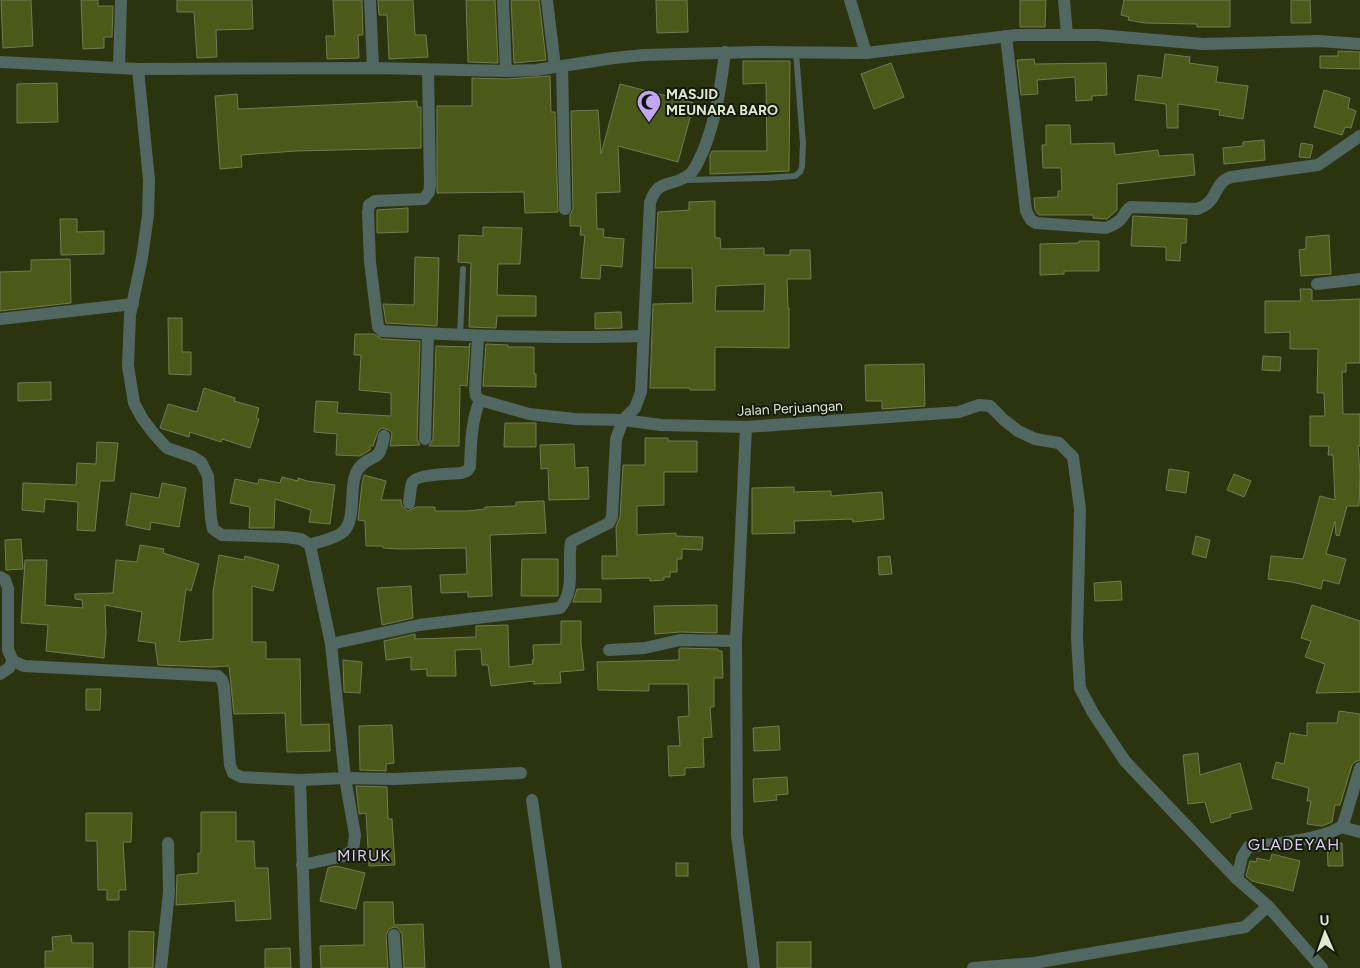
<svg xmlns="http://www.w3.org/2000/svg" width="1360" height="968" viewBox="0 0 1360 968" font-family="Figtree,sans-serif">
	<style>
		.building { fill: #4b5919; stroke: #707c54; fill-rule: evenodd }
		.lines { fill: none; stroke-linecap: round; stroke-linejoin: round }
		.lane { stroke: #516762; stroke-width: 6 }
		.street { stroke: #516762; stroke-width: 12 }
		.labels { text-anchor: middle; stroke-width: 4; stroke-linejoin: round; paint-order: stroke }
		.poi-label { font-size: 14px; font-weight: bold; fill: #e1e8d2; stroke: #151a0a; text-anchor: start }
		.street-label { font-size: 14px; fill: #e1e8d2; stroke: #151a0a }
		.quarter-label { font-size: 16px; letter-spacing: 1px; fill: #dccdf7; stroke: #151a0a }
	</style>
	<rect width="100%" height="100%" fill="#2b340e"/>
	<g class="building">
		<path d="M 1,0 L 31,0 L 33,46 L 3,48 Z"/>
		<path d="M 81,0 L 98,0 L 98,6 L 113,6 L 112,37 L 104,37 L 104,48 L 83,49 Z"/>
		<path d="M 177,0 L 252,0 L 253,29 L 216,30 L 217,57 L 197,58 L 194,12 L 177,12 Z"/>
		<path d="M 333,0 L 362,0 L 363,35 L 358,35 L 359,58 L 327,59 L 326,36 L 335,36 Z"/>
		<path d="M 378,0 L 413,0 L 415,35 L 426,35 L 428,57 L 389,59 L 387,15 L 379,15 Z"/>
		<path d="M 466,0 L 495,0 L 498,63 L 468,62 Z"/>
		<path d="M 511,0 L 539,0 L 546,60 L 514,63 Z"/>
		<path d="M 656,0 L 687,0 L 688,32 L 657,33 Z"/>
		<path d="M 1020,0 L 1046,0 L 1045,27 L 1020,27 Z"/>
		<path d="M 1124,0 L 1230,0 L 1230,27 L 1197,27 L 1197,24 L 1145,23 L 1128,20 L 1129,17 L 1121,15 Z"/>
		<path d="M 1291,0 L 1310,0 L 1311,23 L 1291,23 Z"/>
		<path d="M 1338,51 L 1360,52 L 1360,69 L 1320,68 L 1320,56 L 1338,56 Z"/>
		<path d="M 1165,54 L 1190,57 L 1189,63 L 1218,67 L 1216,82 L 1248,86 L 1243,119 L 1219,115 L 1220,110 L 1178,104 L 1178,128 L 1167,128 L 1166,104 L 1135,100 L 1138,75 L 1162,78 Z"/>
		<path d="M 1034,59 L 1035,64 L 1106,63 L 1107,95 L 1092,96 L 1092,100 L 1076,101 L 1075,77 L 1037,80 L 1038,94 L 1021,95 L 1017,60 Z"/>
		<path d="M 743,61 L 790,61 L 789,171 L 710,174 L 710,155 L 712,151 L 767,151 L 766,83 L 743,84 Z"/>
		<path d="M 891,63 L 904,97 L 874,109 L 861,74 Z"/>
		<path d="M 550,76 L 551,112 L 555,112 L 558,212 L 525,213 L 524,192 L 437,193 L 437,106 L 472,106 L 472,78 L 506,79 Z"/>
		<path d="M 57,83 L 58,122 L 17,123 L 17,84 Z"/>
		<path d="M 620,84 L 694,103 L 678,162 L 618,146 L 620,192 L 596,193 L 597,229 L 604,229 L 603,237 L 624,239 L 622,267 L 601,265 L 600,279 L 581,278 L 585,235 L 580,235 L 581,226 L 570,226 L 570,215 L 573,209 L 571,111 L 598,110 L 601,154 Z"/>
		<path d="M 1324,90 L 1350,98 L 1348,108 L 1356,111 L 1351,128 L 1345,127 L 1342,135 L 1314,127 Z"/>
		<path d="M 237,94 L 238,109 L 417,101 L 417,107 L 421,107 L 421,148 L 296,151 L 241,155 L 242,167 L 220,169 L 215,96 Z"/>
		<path d="M 1046,125 L 1070,125 L 1071,144 L 1114,143 L 1115,155 L 1158,150 L 1159,156 L 1193,154 L 1195,175 L 1117,184 L 1117,210 L 1107,219 L 1093,218 L 1093,215 L 1039,215 L 1035,210 L 1034,198 L 1058,197 L 1058,191 L 1062,191 L 1061,168 L 1043,168 L 1042,145 L 1046,145 Z"/>
		<path d="M 1264,140 L 1265,160 L 1224,164 L 1223,148 L 1243,146 L 1243,142 Z"/>
		<path d="M 1301,143 L 1313,145 L 1310,158 L 1299,157 Z"/>
		<path d="M 715,201 L 715,238 L 720,238 L 721,249 L 764,248 L 764,255 L 790,255 L 790,250 L 810,250 L 811,279 L 787,279 L 788,308 L 789,308 L 789,348 L 715,347 L 715,390 L 690,390 L 690,388 L 650,388 L 653,304 L 693,303 L 692,268 L 655,268 L 658,212 L 689,210 L 689,202 ZM 765,284 L 764,311 L 715,311 L 716,286 Z"/>
		<path d="M 408,208 L 408,232 L 377,233 L 377,210 Z"/>
		<path d="M 1133,216 L 1187,219 L 1186,243 L 1181,243 L 1180,261 L 1166,260 L 1166,247 L 1131,246 Z"/>
		<path d="M 60,219 L 77,219 L 77,232 L 104,231 L 104,254 L 61,255 Z"/>
		<path d="M 483,227 L 522,228 L 520,264 L 498,264 L 497,295 L 536,296 L 536,316 L 497,316 L 496,328 L 469,327 L 471,263 L 458,262 L 459,235 L 483,236 Z"/>
		<path d="M 1329,235 L 1331,274 L 1301,276 L 1299,250 L 1306,249 L 1306,237 Z"/>
		<path d="M 1079,241 L 1099,241 L 1099,271 L 1064,271 L 1064,274 L 1040,275 L 1040,244 L 1079,243 Z"/>
		<path d="M 415,257 L 439,258 L 437,326 L 386,323 L 383,304 L 414,305 Z"/>
		<path d="M 70,259 L 71,303 L 0,311 L 0,272 L 31,271 L 31,260 Z"/>
		<path d="M 1300,289 L 1311,289 L 1312,290 L 1312,301 L 1360,299 L 1360,363 L 1346,363 L 1346,372 L 1342,372 L 1343,414 L 1360,414 L 1360,446 L 1358,446 L 1360,474 L 1359,506 L 1347,506 L 1339,536 L 1336,535 L 1335,521 L 1326,554 L 1346,559 L 1339,584 L 1323,580 L 1321,589 L 1292,582 L 1268,579 L 1271,556 L 1303,559 L 1320,496 L 1335,500 L 1333,455 L 1328,455 L 1329,446 L 1310,446 L 1310,416 L 1325,416 L 1324,393 L 1317,393 L 1318,349 L 1290,349 L 1290,332 L 1265,333 L 1265,301 L 1301,301 Z"/>
		<path d="M 621,312 L 622,328 L 595,329 L 595,313 Z"/>
		<path d="M 168,318 L 182,318 L 182,352 L 191,352 L 191,375 L 169,374 Z"/>
		<path d="M 355,334 L 374,334 L 382,339 L 420,341 L 417,439 L 420,445 L 390,446 L 392,433 L 389,430 L 382,428 L 378,431 L 373,446 L 370,446 L 370,450 L 360,456 L 336,455 L 337,434 L 314,432 L 316,401 L 338,402 L 337,413 L 391,416 L 391,393 L 359,390 L 361,355 L 354,355 Z"/>
		<path d="M 470,343 L 467,386 L 460,385 L 459,446 L 429,446 L 433,439 L 436,346 L 469,347 Z"/>
		<path d="M 486,344 L 508,345 L 508,347 L 534,347 L 534,374 L 536,374 L 536,387 L 483,386 Z"/>
		<path d="M 1263,356 L 1281,357 L 1280,371 L 1262,370 Z"/>
		<path d="M 924,364 L 925,406 L 882,409 L 882,401 L 866,401 L 865,365 Z"/>
		<path d="M 51,382 L 51,400 L 18,401 L 18,383 Z"/>
		<path d="M 204,388 L 235,398 L 234,401 L 259,408 L 256,418 L 259,419 L 250,448 L 222,439 L 221,442 L 190,432 L 189,437 L 160,428 L 168,404 L 197,412 Z"/>
		<path d="M 505,423 L 536,423 L 536,447 L 504,447 Z"/>
		<path d="M 645,438 L 668,438 L 668,441 L 697,441 L 697,472 L 664,472 L 664,505 L 637,506 L 637,535 L 676,533 L 676,536 L 703,537 L 702,550 L 682,549 L 682,559 L 677,559 L 677,572 L 670,572 L 670,577 L 664,577 L 664,580 L 650,581 L 650,578 L 602,579 L 602,556 L 617,556 L 616,527 L 620,517 L 623,465 L 645,465 Z"/>
		<path d="M 97,442 L 118,443 L 114,481 L 100,481 L 95,531 L 77,530 L 78,502 L 45,499 L 44,512 L 22,510 L 23,483 L 76,485 L 77,463 L 96,464 Z"/>
		<path d="M 574,444 L 575,468 L 588,467 L 589,499 L 549,500 L 548,468 L 541,469 L 540,445 Z"/>
		<path d="M 1169,469 L 1189,472 L 1186,493 L 1166,490 Z"/>
		<path d="M 1234,474 L 1251,481 L 1244,497 L 1227,490 Z"/>
		<path d="M 364,475 L 386,481 L 381,500 L 401,500 L 402,506 L 408,511 L 416,507 L 435,507 L 435,511 L 468,511 L 485,509 L 485,507 L 516,506 L 516,502 L 544,501 L 546,533 L 490,535 L 492,596 L 468,597 L 468,592 L 441,593 L 440,575 L 467,574 L 466,548 L 401,549 L 383,548 L 383,546 L 366,546 L 365,521 L 358,520 L 362,484 Z"/>
		<path d="M 282,477 L 298,481 L 298,478 L 307,481 L 335,485 L 330,524 L 309,522 L 311,510 L 275,499 L 274,528 L 249,528 L 250,507 L 230,503 L 235,479 L 258,484 L 259,479 L 280,483 Z"/>
		<path d="M 162,483 L 186,488 L 179,527 L 151,522 L 150,530 L 126,525 L 131,493 L 159,498 Z"/>
		<path d="M 794,487 L 794,492 L 831,491 L 831,496 L 882,492 L 884,519 L 853,522 L 852,519 L 794,521 L 795,533 L 752,534 L 752,488 Z"/>
		<path d="M 1196,536 L 1210,540 L 1206,558 L 1192,554 Z"/>
		<path d="M 21,539 L 23,569 L 6,570 L 5,540 Z"/>
		<path d="M 140,545 L 164,549 L 163,553 L 199,564 L 191,591 L 186,589 L 179,642 L 213,639 L 213,592 L 219,555 L 244,560 L 245,556 L 279,565 L 273,591 L 252,586 L 252,642 L 266,642 L 266,659 L 300,659 L 301,725 L 329,724 L 330,751 L 287,752 L 285,713 L 234,714 L 229,666 L 211,667 L 158,665 L 155,643 L 138,641 L 142,612 L 105,605 L 106,634 L 104,658 L 46,651 L 48,625 L 21,623 L 25,560 L 47,560 L 45,605 L 83,608 L 82,600 L 75,599 L 75,594 L 113,593 L 116,560 L 137,562 Z"/>
		<path d="M 890,556 L 892,574 L 879,575 L 878,557 Z"/>
		<path d="M 522,559 L 558,559 L 558,596 L 521,596 Z"/>
		<path d="M 1121,581 L 1122,600 L 1095,601 L 1094,583 Z"/>
		<path d="M 411,586 L 413,618 L 382,625 L 377,588 Z"/>
		<path d="M 577,589 L 601,589 L 601,602 L 573,602 Z"/>
		<path d="M 717,605 L 717,633 L 680,632 L 655,634 L 654,606 Z"/>
		<path d="M 1312,605 L 1360,621 L 1360,692 L 1316,693 L 1325,664 L 1305,657 L 1311,641 L 1301,638 Z"/>
		<path d="M 561,621 L 581,621 L 581,643 L 584,670 L 560,672 L 561,683 L 534,684 L 534,681 L 491,686 L 488,665 L 482,665 L 481,649 L 455,650 L 456,676 L 427,676 L 427,669 L 411,670 L 411,657 L 386,660 L 384,641 L 415,634 L 415,639 L 476,637 L 476,626 L 508,625 L 509,667 L 533,664 L 532,660 L 534,660 L 533,645 L 561,644 Z"/>
		<path d="M 681,648 L 718,649 L 718,651 L 722,651 L 723,678 L 714,678 L 714,707 L 710,707 L 712,737 L 703,738 L 704,767 L 685,768 L 685,775 L 669,776 L 668,746 L 680,746 L 678,717 L 689,716 L 688,684 L 649,684 L 649,691 L 598,690 L 597,662 L 679,660 L 679,649 Z"/>
		<path d="M 343,660 L 362,662 L 360,693 L 344,692 Z"/>
		<path d="M 86,689 L 101,689 L 100,710 L 86,710 Z"/>
		<path d="M 1339,711 L 1360,714 L 1360,760 L 1355,762 L 1352,765 L 1340,805 L 1335,805 L 1332,822 L 1322,826 L 1307,824 L 1311,801 L 1307,801 L 1309,788 L 1272,778 L 1276,762 L 1284,764 L 1290,733 L 1307,736 L 1307,723 L 1337,723 Z"/>
		<path d="M 392,725 L 394,763 L 386,764 L 386,771 L 360,770 L 359,726 Z"/>
		<path d="M 779,726 L 780,750 L 754,751 L 753,728 Z"/>
		<path d="M 1198,753 L 1200,775 L 1240,763 L 1252,809 L 1230,814 L 1231,817 L 1211,823 L 1205,802 L 1188,804 L 1183,755 Z"/>
		<path d="M 787,777 L 788,794 L 776,795 L 777,800 L 754,802 L 753,779 Z"/>
		<path d="M 356,786 L 387,787 L 388,819 L 392,819 L 395,865 L 369,866 L 366,813 L 359,814 Z"/>
		<path d="M 201,812 L 236,812 L 236,841 L 254,841 L 255,868 L 268,868 L 271,919 L 236,921 L 235,901 L 176,905 L 177,875 L 198,873 L 198,853 L 201,853 Z"/>
		<path d="M 86,813 L 132,813 L 131,842 L 123,842 L 126,890 L 119,890 L 119,900 L 107,900 L 107,890 L 98,890 L 97,841 L 86,841 Z"/>
		<path d="M 1342,843 L 1343,866 L 1328,866 L 1327,844 Z"/>
		<path d="M 1272,854 L 1300,861 L 1293,891 L 1252,881 L 1246,876 L 1250,861 L 1256,862 L 1257,858 L 1270,861 Z"/>
		<rect x="676" y="863" width="12" height="13"/>
		<path d="M 336,866 L 365,873 L 356,909 L 320,901 L 328,868 Z"/>
		<path d="M 364,902 L 393,902 L 394,925 L 423,924 L 425,968 L 404,968 L 402,934 L 398,928 L 394,927 L 389,929 L 386,935 L 388,968 L 321,968 L 320,946 L 364,945 Z"/>
		<path d="M 129,931 L 154,932 L 153,968 L 129,968 Z"/>
		<path d="M 71,935 L 72,943 L 93,943 L 93,968 L 45,968 L 45,951 L 53,951 L 52,937 Z"/>
		<rect x="777" y="942" width="34" height="26"/>
		<path d="M 290,948 L 291,968 L 265,968 L 265,949 Z"/>
	</g>
	<g class="lines">
		<g class="lane">
			<path d="M 686,180 L 767,178 L 795,176 L 800,172 L 802,167 L 803,144 L 796,52"/>
			<path d="M 460,335 L 463,269"/>
		</g>
		<g class="street">
			<path d="M 370,0 L 373,68"/>
			<path d="M 503,0 L 506,71"/>
			<path d="M 547,0 L 555,67"/>
			<path d="M 850,0 L 866,53"/>
			<path d="M 1064,0 L 1067,35"/>
			<path d="M 1006,36 L 1026,211 L 1031,220 L 1036,223 L 1106,228 C 1111,226 1116,224 1120,220 C 1125,215 1125,210 1131,207 L 1197,209 C 1221,201 1211,184 1231,177 L 1318,165 L 1360,136"/>
			<path d="M 0,62 L 138,69 L 373,68 L 506,71 L 536,70 L 614,58 L 644,55 L 757,52 L 866,53 L 1017,35 L 1098,35 L 1203,44 L 1319,41 L 1360,44"/>
			<path d="M 562,66 L 565,209"/>
			<path d="M 119,68 L 121,0"/>
			<path d="M 138,69 L 149,180 L 148,215 L 142,258 L 130,315 L 128,366 L 134,403 L 142,418 L 154,434 L 167,448 L 193,457 L 201,462 L 208,476 L 211,519 L 213,529 L 222,535 L 286,537 L 301,539 L 310,545 L 331,644 L 345,778 L 300,780 L 306,968"/>
			<path d="M 428,70 L 430,185 L 429,192 L 424,199 L 375,201 L 369,205 L 368,212 L 370,262 L 378,327 L 382,331 C 469,336 555,339 642,336"/>
			<path d="M 1317,284 L 1360,279"/>
			<path d="M 0,319 L 133,304"/>
			<path d="M 478,337 L 475,389 L 476,396 L 480,400 L 529,414 L 575,419 L 623,420 L 661,425 L 746,427 L 959,412 L 979,405 L 990,406 L 1004,420 L 1018,431 L 1035,439 L 1059,443 L 1073,457 L 1080,509 L 1077,638 L 1080,688 L 1093,713 L 1125,761 L 1237,879 L 1268,906 L 1322,968"/>
			<path d="M 746,427 L 736,641 L 737,835 L 754,968"/>
			<path d="M 425,439 L 428,334"/>
			<path d="M 409,503 C 410,497 410,489 412,483 C 415,474 451,474 461,473 L 467,471 L 470,467 C 471,444 471,422 480,400"/>
			<path d="M 310,545 C 320,541 335,539 343,532 C 358,518 347,483 359,468 C 373,451 379,466 384,436"/>
			<path d="M 0,577 L 5,580 L 8,588 L 8,650 L 13,661 L 24,666 L 218,676 L 222,680 L 224,687 L 230,765 L 233,773 L 241,777 L 300,780"/>
			<path d="M 331,644 L 419,625 L 560,608 C 576,590 567,564 571,542 L 609,523 L 612,517 L 616,439 L 623,420 L 635,408 L 641,392 L 650,203 C 658,176 674,189 691,173 C 697,167 700,157 704,149 C 716,118 721,86 725,52"/>
			<path d="M 609,650 L 645,648 L 680,640 L 736,641"/>
			<path d="M 0,674 L 9,668 L 13,661"/>
			<path d="M 532,800 L 556,968"/>
			<path d="M 1341,827 L 1360,832"/>
			<path d="M 302,865 L 344,856 L 353,850 L 355,835 L 345,778 L 395,779 L 521,773"/>
			<path d="M 1237,879 L 1242,857 L 1248,847 C 1271,844 1328,839 1343,825 L 1360,768"/>
			<path d="M 394,935 L 396,968"/>
			<path d="M 161,968 L 169,892 L 168,843"/>
			<path d="M 973,968 L 1034,963 L 1245,927 L 1268,906"/>
		</g>
	</g>
	<defs>
		<symbol id="mosque-pin" viewBox="-11 -11 22 30"><path d="M0 17L-7.5 6A9.5 9.5 0 1 1 7.5 6Z" fill="#c3a7f2" stroke="#151a0a"/><path d="M3.5-4.9A6 6 0 1 0 3.5 4.9A5 5 0 1 1 3.5-4.9Z" fill="#111"/></symbol>
	</defs>
	<g fill-rule="evenodd">
		<use href="#mosque-pin" x="635" y="88" width="28" height="38"/>
	</g>
	<g class="labels">
		<g class="poi-label">
			<text x="666" y="99">MASJID<tspan x="666" dy="16">MEUNARA BARO</tspan></text>
		</g>
		<g class="street-label">
			<text transform="translate(790 408) rotate(-3)" y="5">Jalan Perjuangan</text>
		</g>
		<g class="quarter-label">
			<text x="1294" y="850">GLADEYAH</text>
			<text x="364" y="861">MIRUK</text>
		</g>
	</g>
	<g transform="translate(1325 933) rotate(358)" stroke="#151a0a" stroke-width="4" paint-order="stroke">
	<path d="M0-4L9 19L0 12L-9 19Z" fill="#e1e8d2"/>
	<text y="-8" font-size="14" font-weight="bold" text-anchor="middle" fill="#e1e8d2">U</text>
	</g>
</svg>
